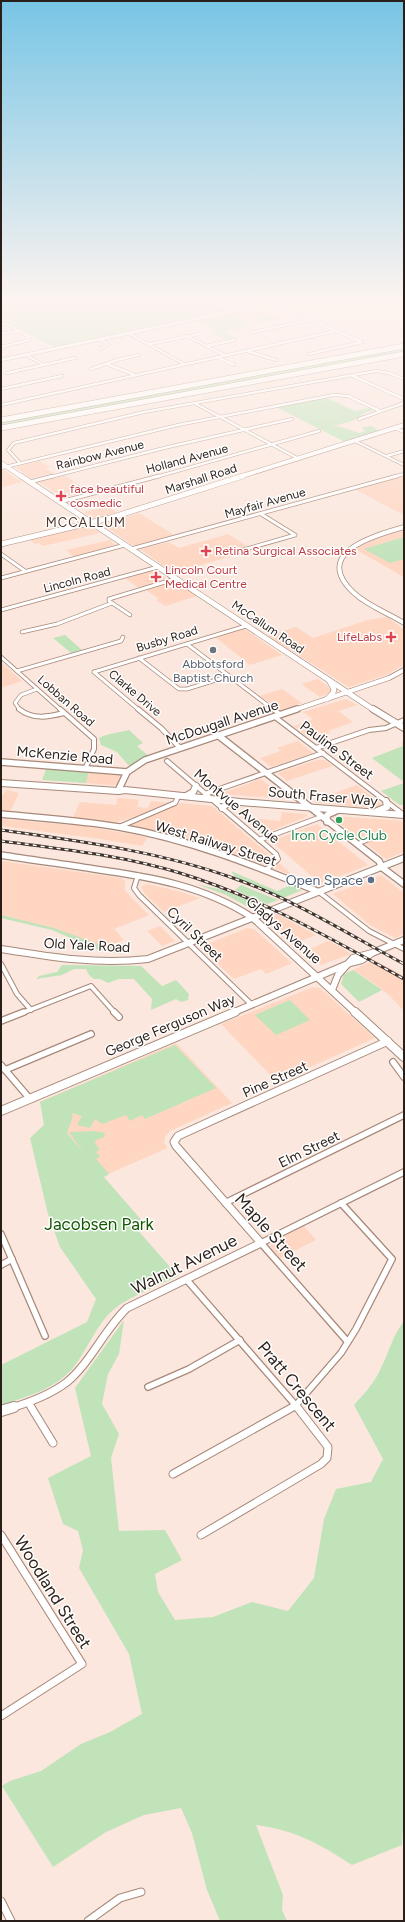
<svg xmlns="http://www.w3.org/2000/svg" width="405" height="1922" viewBox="0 0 405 1922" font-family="Figtree,sans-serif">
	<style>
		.built { fill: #fed6c2 }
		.green { fill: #c0e3ba }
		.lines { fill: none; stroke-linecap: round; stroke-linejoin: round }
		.pedestrian-casing { stroke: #a7897a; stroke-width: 5 }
		.minor-far4-casing { stroke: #a7897a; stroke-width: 3.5 }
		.minor-far3-casing { stroke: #a7897a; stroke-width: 4.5 }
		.minor-far2-casing { stroke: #a7897a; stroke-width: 6 }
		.minor-far1-casing { stroke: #a7897a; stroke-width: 8 }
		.minor-casing { stroke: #a7897a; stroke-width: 9 }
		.tertiary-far4-casing { stroke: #a7897a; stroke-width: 4 }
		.tertiary-far3-casing { stroke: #a7897a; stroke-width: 5.5 }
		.tertiary-far2-casing { stroke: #a7897a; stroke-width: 8 }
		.tertiary-far1-casing { stroke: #a7897a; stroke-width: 9 }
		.tertiary-casing { stroke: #a7897a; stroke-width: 12 }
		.secondary-far3-casing { stroke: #a7897a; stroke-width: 5 }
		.secondary-far2-casing { stroke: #a7897a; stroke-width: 6 }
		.secondary-far1-casing { stroke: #a7897a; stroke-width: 8 }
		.secondary-casing { stroke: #a7897a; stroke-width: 10 }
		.motorway-casing { stroke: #a7897a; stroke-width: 6 }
		.pedestrian { stroke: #fff; stroke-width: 3 }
		.minor-far4 { stroke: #fff; stroke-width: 2.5 }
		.minor-far3 { stroke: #fff; stroke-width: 3 }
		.minor-far2 { stroke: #fff; stroke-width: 4 }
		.minor-far1 { stroke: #fff; stroke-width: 5.5 }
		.minor { stroke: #fff; stroke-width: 7 }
		.tertiary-far4 { stroke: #fff; stroke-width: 3 }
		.tertiary-far3 { stroke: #fff; stroke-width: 4 }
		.tertiary-far2 { stroke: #fff; stroke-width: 5.5 }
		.tertiary-far1 { stroke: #fff; stroke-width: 7 }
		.tertiary { stroke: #fff; stroke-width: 10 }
		.secondary-far3 { stroke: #fff; stroke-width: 4 }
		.secondary-far2 { stroke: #fff; stroke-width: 5 }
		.secondary-far1 { stroke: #fff; stroke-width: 6 }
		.secondary { stroke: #fff; stroke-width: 8 }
		.motorway { stroke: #fff; stroke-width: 5 }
		.rail-casing { stroke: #41342d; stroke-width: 3 }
		.rail { stroke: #fff; stroke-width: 1.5; stroke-dasharray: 4; stroke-linecap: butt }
		.health-dot { fill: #e0444e; stroke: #fff; stroke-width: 1.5 }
		.worship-dot { fill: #6b7280; stroke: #fff; stroke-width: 1.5 }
		.leisure-dot { fill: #2e9e5b; stroke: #fff; stroke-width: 1.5 }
		.service-dot { fill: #5c6f8a; stroke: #fff; stroke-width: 1.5 }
		.labels { text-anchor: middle; stroke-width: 3; stroke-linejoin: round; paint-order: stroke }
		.far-street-label { font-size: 12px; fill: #2a1e18; stroke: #fff }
		.far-health-label { font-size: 12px; fill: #be3a42; stroke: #fff; text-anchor: start }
		.far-worship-label { font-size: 12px; fill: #5b616d; stroke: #fff }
		.far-neighbourhood-label { font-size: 13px; letter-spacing: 1px; fill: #51372a; stroke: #fff }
		.street-label { font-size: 14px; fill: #2a1e18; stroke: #fff }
		.leisure-label { font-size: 14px; fill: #27864d; stroke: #fff }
		.service-label { font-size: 14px; fill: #4e5e75; stroke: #fff; text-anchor: end }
		.near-park-label { font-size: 17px; fill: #115901; stroke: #fff }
		.near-street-label { font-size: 17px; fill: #2a1e18; stroke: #fff }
	</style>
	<rect width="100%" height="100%" fill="#fbe7dd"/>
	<g class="built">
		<path d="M 257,306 L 284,318 L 220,332 L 196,321 Z"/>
		<path d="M 39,461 L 50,467 L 46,469 L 54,473 L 31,478 L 15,467 Z"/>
		<path d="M 1,469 L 5,471 L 22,482 L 4,487 L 1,485 Z"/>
		<path d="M 64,475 L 90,492 L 62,497 L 39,482 Z"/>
		<path d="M 402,476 L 404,477 L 404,515 L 356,490 Z"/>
		<path d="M 107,506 L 118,513 L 100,518 L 90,517 L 84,512 Z"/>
		<path d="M 139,513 L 174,535 L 137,545 L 133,545 L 106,527 L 109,522 Z"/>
		<path d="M 87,527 L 92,528 L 100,533 L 43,546 L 39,543 L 35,544 L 29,539 Z"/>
		<path d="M 404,529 L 404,577 L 355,549 L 373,539 Z"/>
		<path d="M 228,534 L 249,547 L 237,551 L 242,553 L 174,573 L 140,549 L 169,542 L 179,548 Z"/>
		<path d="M 110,540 L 115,545 L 74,557 L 66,550 Z"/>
		<path d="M 155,570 L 168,580 L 139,588 L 125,578 Z"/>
		<path d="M 171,581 L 178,586 L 181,585 L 197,596 L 165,606 L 156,600 L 159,599 L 145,589 Z"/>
		<path d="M 387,617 L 404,630 L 404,665 L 386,675 L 349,687 L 268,636 L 296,627 L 313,638 L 368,620 Z"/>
		<path d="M 243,628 L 282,655 L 250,665 L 215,637 Z"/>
		<path d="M 1,662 L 22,681 L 1,688 Z"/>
		<path d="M 318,679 L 331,689 L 330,693 L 320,697 L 301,684 Z"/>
		<path d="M 282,689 L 302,703 L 281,710 L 260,696 Z"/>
		<path d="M 346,699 L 357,705 L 338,711 L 353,722 L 328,731 L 330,733 L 311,739 L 294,726 L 313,719 L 303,712 Z"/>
		<path d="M 298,741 L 313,753 L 271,767 L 260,758 L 281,751 L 277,748 Z"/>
		<path d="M 317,760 L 325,760 L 332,766 L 287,781 L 278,773 Z"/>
		<path d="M 89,771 L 126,772 L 120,785 L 108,785 L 86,783 Z"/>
		<path d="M 261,779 L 286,799 L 220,794 Z"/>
		<path d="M 357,785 L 382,805 L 377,808 L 318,803 L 313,801 Z"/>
		<path d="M 6,790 L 19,793 L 10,812 L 1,811 L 1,798 Z"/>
		<path d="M 118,798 L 139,800 L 137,807 L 148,808 L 151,801 L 171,803 L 132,818 L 112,823 L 73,818 L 80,802 L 116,805 Z"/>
		<path d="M 180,803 L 212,806 L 294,876 L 249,859 L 216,848 L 129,826 L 133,821 Z"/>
		<path d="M 282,812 L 306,814 L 308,816 L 263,834 L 242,817 L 280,821 Z"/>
		<path d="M 336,816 L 404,821 L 404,852 L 386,859 L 333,818 Z"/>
		<path d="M 1,819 L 83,826 L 148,837 L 142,846 L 100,839 L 1,826 Z"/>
		<path d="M 317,824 L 368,865 L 321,884 L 271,841 Z"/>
		<path d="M 1,861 L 121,878 L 125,881 L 125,891 L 149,915 L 114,929 L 124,940 L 104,947 L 54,928 L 1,916 Z"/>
		<path d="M 381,875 L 404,893 L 404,934 L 395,938 L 370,925 L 333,894 Z"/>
		<path d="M 147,884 L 178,891 L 200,898 L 164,912 L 145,894 L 141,887 Z"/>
		<path d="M 277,914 L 279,915 L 316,935 L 296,943 L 270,919 Z"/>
		<path d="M 160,926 L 175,941 L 162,946 L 147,931 Z"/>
		<path d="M 247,928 L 254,929 L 292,963 L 266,974 L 261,969 L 234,979 L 200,947 Z"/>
		<path d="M 328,941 L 342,948 L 351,954 L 321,965 L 305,951 Z"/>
		<path d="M 374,960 L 404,976 L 404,1011 L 389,995 L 372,982 L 353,970 Z"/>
		<path d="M 313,987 L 320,988 L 375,1038 L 277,1082 L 221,1024 Z"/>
		<path d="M 176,1043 L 232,1103 L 170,1131 L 165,1137 L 164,1142 L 167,1148 L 104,1176 L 40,1102 Z"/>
		<path d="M 304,1226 L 316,1240 L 280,1258 L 271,1247 L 271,1243 Z"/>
	</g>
	<g class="green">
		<path d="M 1,298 L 67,298 L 78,300 L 114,298 L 269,298 L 275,300 L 53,347 L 1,319 Z"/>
		<path d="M 227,313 L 252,323 L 260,321 L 253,316 L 264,313 L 274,319 L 241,327 L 242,328 L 236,330 L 239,334 L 233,331 L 223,331 L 239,339 L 226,340 L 213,334 L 216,332 L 196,321 Z"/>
		<path d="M 404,348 L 404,352 L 1,425 L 1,422 Z"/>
		<path d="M 325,397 L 355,411 L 369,408 L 374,410 L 362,414 L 363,415 L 352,421 L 330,427 L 337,426 L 359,433 L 365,431 L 362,427 L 372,426 L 379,431 L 345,442 L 274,406 Z"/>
		<path d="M 404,537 L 404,559 L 390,563 L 364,549 Z"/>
		<path d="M 65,635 L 82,650 L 83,650 L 71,653 L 53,638 Z"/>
		<path d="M 129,730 L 143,743 L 137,746 L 151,758 L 131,768 L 117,752 L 101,745 L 99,738 C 109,733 118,733 129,730 Z"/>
		<path d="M 404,742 L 404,782 L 372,758 L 403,746 L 402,743 Z"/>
		<path d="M 47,767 L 89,771 L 86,783 L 42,780 Z"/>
		<path d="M 404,783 L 404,805 L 400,805 L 381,791 Z"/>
		<path d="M 231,871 L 277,891 L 291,885 L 302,890 L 283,898 L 235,877 Z"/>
		<path d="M 196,884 L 223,890 L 262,906 L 254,910 L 226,895 Z"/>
		<path d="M 241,885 L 278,900 L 267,904 L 235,890 Z"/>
		<path d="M 1,915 L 54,928 L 106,947 L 113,945 L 122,954 L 96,949 L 52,930 L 1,918 Z"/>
		<path d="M 62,965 L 141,966 L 162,986 L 176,980 L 189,994 L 188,1000 L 181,1002 L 176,999 L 151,1010 L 152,999 L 134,979 L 119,979 L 108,983 L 100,979 L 94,979 L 89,975 L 86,969 L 74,969 L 62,975 L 36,979 L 39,976 L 57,972 Z"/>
		<path d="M 353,970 L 382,990 L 359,1002 L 341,984 L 344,974 Z"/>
		<path d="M 290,1000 L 310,1020 L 276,1035 L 255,1015 Z"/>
		<path d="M 175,1045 L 216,1088 L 145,1119 L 142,1115 L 130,1121 L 126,1115 L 102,1124 L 95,1119 L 90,1128 L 77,1125 L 82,1116 L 71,1113 L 73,1116 L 67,1133 L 84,1153 L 69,1132 L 94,1131 L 105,1133 L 104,1137 L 96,1140 L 95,1143 L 100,1150 L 96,1152 L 100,1156 L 96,1159 L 109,1174 L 104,1177 L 143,1222 L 135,1227 L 178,1276 C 161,1284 132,1296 118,1306 C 97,1321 89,1348 73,1368 C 55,1389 27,1397 1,1405 L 1,1365 L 87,1322 L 96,1299 L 60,1247 L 48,1214 L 30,1138 L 44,1125 L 40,1102 Z"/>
		<path d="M 124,1320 L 119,1354 L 108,1374 L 102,1404 L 119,1434 L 111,1458 L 119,1531 L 165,1530 L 182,1560 L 155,1574 L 158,1592 L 175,1620 L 213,1617 L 252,1602 L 288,1611 L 314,1578 L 324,1519 L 336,1489 L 371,1482 L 383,1459 L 354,1405 C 364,1394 375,1382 381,1368 C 389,1352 393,1335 404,1321 L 404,1810 L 402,1845 L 352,1865 C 320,1844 295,1830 256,1825 L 283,1895 L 282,1910 L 287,1921 L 220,1921 L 207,1890 L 192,1833 L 181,1808 L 144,1815 L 106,1832 L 53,1867 L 2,1786 L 10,1781 L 41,1771 L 81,1744 L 110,1732 L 142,1714 L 129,1654 L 79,1568 L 83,1550 L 78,1531 L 63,1524 L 48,1478 L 91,1456 L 75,1388 Z"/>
	</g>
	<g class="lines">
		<defs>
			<path id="pedestrian" d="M 357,844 L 383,834"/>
			<g id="minor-far4">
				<path d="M 271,303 L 362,342"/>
				<path d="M 1,323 L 9,325 L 29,337 L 29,340 L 1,347"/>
				<path d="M 254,332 L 309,320"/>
				<path d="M 128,333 L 184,364"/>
				<path d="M 1,334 L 18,331"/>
				<path d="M 187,336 L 224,355"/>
				<path d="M 99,339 L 108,344 L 100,349"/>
				<path d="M 150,344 L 199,334"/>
				<path d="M 206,346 L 235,340"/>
				<path d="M 247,351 L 276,360"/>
				<path d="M 309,354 L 362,342"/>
				<path d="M 26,355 L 44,365"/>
				<path d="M 217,357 L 234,365"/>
				<path d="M 107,364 L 135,375"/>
				<path d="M 91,369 L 117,360 L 139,355"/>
				<path d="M 7,373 L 75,358"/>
				<path d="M 353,376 L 404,399"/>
				<path d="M 1,389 L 62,376"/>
				<path d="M 196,404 L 299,459"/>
				<path d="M 1,405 L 336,331"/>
				<path d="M 359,419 L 404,403"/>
				<path d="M 395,428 L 404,432"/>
				<path d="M 355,441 L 404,465"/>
				<path d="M 387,456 L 404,451"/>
				<path d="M 20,463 L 8,450 L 14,443 L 144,412 L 376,371 L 389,373 L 404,379"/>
				<path d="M 1,468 L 178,425 L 334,395 L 348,396 L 380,411"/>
				<path d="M 50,477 L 168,447 L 292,419"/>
				<path d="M 156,477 L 319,431"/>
				<path d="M 393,477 L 404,474"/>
			</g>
			<g id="minor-far3">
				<path d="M 30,482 L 53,476"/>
				<path d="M 60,502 L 159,476"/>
				<path d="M 131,549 L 397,476"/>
				<path d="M 236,552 L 295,535 L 261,514"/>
				<path d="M 1,554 L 25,571"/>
				<path d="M 1,578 L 125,545"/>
				<path d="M 1,610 L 158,567"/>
				<path d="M 130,615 L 109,601 L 109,599 L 175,579"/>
				<path d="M 22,632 L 57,624 L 112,603"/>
				<path d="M 187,644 L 274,710"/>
				<path d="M 1,657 L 61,710"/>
				<path d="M 139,658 L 179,689 L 187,689 L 229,676"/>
				<path d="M 17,671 L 121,641 L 123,637"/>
				<path d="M 94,672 L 246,626"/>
				<path d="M 94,672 L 139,710"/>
				<path d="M 20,710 L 15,703 L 21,695 L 37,689"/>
			</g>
			<g id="minor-far2">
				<path d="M 19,709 C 33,720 48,717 64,713"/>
				<path d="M 60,709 L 94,739 L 94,749 L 85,769"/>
				<path d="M 138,709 L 161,728 L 180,748"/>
				<path d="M 273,709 L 281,715"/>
				<path d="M 275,717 L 404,815"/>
				<path d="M 316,748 L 369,730 L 386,728 L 404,720"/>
				<path d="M 167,761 L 276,854 L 278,859 L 266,870"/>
				<path d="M 205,794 L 323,753"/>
				<path d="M 119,827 L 175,803 L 177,799"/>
				<path d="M 259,840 L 321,817"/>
				<path d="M 138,875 L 134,888 L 139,895 L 252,1005"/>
				<path d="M 319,892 L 369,931 L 404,949"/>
				<path d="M 1,964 L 17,994 L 31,1010"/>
				<path d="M 22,1013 L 91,986 L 115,1013"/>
			</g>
			<g id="minor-far1">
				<path d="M 114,1012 L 119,1017"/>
				<path d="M 1,1021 L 24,1012"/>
				<path d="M 393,1062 L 404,1077"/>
				<path d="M 1,1065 L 30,1099"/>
				<path d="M 5,1070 L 91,1034"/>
				<path d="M 225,1203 L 404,1115"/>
				<path d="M 1,1234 L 45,1336"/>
				<path d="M 1,1265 L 12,1259"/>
				<path d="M 186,1279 L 298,1408"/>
				<path d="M 347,1341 L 261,1243 L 404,1172"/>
				<path d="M 148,1387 L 189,1369 L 240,1340"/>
				<path d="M 28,1402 L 32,1408"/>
				<path d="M 291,1408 L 296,1405 L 341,1353 L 356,1329 L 392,1259 L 341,1203"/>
			</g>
			<g id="minor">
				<path d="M 31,1407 L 53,1443"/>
				<path d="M 173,1474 L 293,1407"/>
				<path d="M 1,1535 L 82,1664 L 1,1716"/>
				<path d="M 201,1535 L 321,1464 L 327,1458 L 328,1447 L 297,1407"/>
				<path d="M 1,1901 L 11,1921"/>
				<path d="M 88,1921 L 120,1898 L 141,1892"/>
			</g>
			<path id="tertiary-far4" d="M 1,360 L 295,298"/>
			<g id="tertiary-far3">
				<path d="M 404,527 C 373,536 311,553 354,593 C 368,606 388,613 404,623"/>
				<path d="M 294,710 L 389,678 L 404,670"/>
			</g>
			<g id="tertiary-far2">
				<path d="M 219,736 L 379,861 L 382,867"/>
				<path d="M 1,762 L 127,772"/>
				<path d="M 118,791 L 127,772 L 145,760 L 297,709"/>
				<path d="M 1,814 C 40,818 80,820 119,827 C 188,839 254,865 319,892"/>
				<path d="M 327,822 L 327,815 L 338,810"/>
				<path d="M 1,855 C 32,860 63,864 94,869 C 151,877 205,886 253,918"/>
				<path d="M 380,866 L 404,884"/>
			</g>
			<path id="tertiary-far1" d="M 11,1408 C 31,1402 50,1395 67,1382 C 91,1362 104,1330 127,1308 L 261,1243 L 176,1146 L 174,1142 L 178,1136 L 388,1041"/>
			<path id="tertiary" d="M 1,1411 L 14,1407"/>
			<g id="secondary-far3">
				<path d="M 1,463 L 22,477"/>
				<path d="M 239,477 L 404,425"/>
			</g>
			<g id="secondary-far2">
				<path d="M 21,476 L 374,710"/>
				<path d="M 1,544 L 110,518 L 243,476"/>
				<path d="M 327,699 L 333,693 L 334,689 L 330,682"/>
			</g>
			<g id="secondary-far1">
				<path d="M 373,709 L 404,728"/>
				<path d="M 1,783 L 118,791 L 125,790 L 240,802 L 404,815"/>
				<path d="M 186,796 L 193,792 L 196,786"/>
				<path d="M 222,808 L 228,803"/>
				<path d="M 377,811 L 387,807 L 386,801"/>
				<path d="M 253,918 L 356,1013"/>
				<path d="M 1,949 C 50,957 98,965 148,959 L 404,858"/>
				<path d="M 332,990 L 338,975 L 353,958 L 372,953 L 404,940"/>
				<path d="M 232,1013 L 350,963 L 362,960 L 372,953"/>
			</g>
			<g id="secondary">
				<path d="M 355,1012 L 404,1057"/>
				<path d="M 1,1111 L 235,1012"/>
			</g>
			<g id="motorway">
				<path d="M 1,420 L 404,346"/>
				<path d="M 1,428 L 404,354"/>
			</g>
		</defs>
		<use href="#pedestrian" class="pedestrian-casing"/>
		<use href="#minor-far4" class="minor-far4-casing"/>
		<use href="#minor-far3" class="minor-far3-casing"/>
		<use href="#minor-far2" class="minor-far2-casing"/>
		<use href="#minor-far1" class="minor-far1-casing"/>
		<use href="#minor" class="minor-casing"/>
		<use href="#tertiary-far4" class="tertiary-far4-casing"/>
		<use href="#tertiary-far3" class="tertiary-far3-casing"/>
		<use href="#tertiary-far2" class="tertiary-far2-casing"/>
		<use href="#tertiary-far1" class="tertiary-far1-casing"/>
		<use href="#tertiary" class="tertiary-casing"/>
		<use href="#secondary-far3" class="secondary-far3-casing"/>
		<use href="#secondary-far2" class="secondary-far2-casing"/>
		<use href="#secondary-far1" class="secondary-far1-casing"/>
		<use href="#secondary" class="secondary-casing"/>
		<use href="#motorway" class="motorway-casing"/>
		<use href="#pedestrian" class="pedestrian"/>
		<use href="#minor-far4" class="minor-far4"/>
		<use href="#minor-far3" class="minor-far3"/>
		<use href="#minor-far2" class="minor-far2"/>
		<use href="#minor-far1" class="minor-far1"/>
		<use href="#minor" class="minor"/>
		<use href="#tertiary-far4" class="tertiary-far4"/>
		<use href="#tertiary-far3" class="tertiary-far3"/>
		<use href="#tertiary-far2" class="tertiary-far2"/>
		<use href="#tertiary-far1" class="tertiary-far1"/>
		<use href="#tertiary" class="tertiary"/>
		<use href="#secondary-far3" class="secondary-far3"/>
		<use href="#secondary-far2" class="secondary-far2"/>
		<use href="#secondary-far1" class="secondary-far1"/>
		<use href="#secondary" class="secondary"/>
		<use href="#motorway" class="motorway"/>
		<defs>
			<g id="rail">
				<path d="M 1,830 C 79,841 158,851 233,878 C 293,899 348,934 404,964"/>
				<path d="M 1,841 C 61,849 122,855 180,873 C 259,897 332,939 404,979"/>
			</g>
		</defs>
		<use href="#rail" class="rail-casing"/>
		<use href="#rail" class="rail"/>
	</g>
	<linearGradient id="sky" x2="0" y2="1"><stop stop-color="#78c5e5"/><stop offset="0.53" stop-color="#fdf4f0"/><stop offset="1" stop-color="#fdf4f0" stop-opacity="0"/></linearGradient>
	<rect width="405" height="567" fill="url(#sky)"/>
	<g class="health-dot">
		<path d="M59 490h4v4h4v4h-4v4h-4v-4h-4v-4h4z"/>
		<path d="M204 545h4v4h4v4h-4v4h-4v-4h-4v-4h4z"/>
		<path d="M154 571h4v4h4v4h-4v4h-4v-4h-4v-4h4z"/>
		<path d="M389 631h4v4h4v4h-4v4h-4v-4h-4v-4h4z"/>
	</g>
	<circle class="worship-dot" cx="213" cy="650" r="4"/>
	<circle class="leisure-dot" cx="339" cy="820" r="4"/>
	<circle class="service-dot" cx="371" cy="880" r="4"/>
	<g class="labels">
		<g class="far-street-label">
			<text transform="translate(100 455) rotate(-14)" y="4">Rainbow Avenue</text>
			<text transform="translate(187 459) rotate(-15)" y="4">Holland Avenue</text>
			<text transform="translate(201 479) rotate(-18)" y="4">Marshall Road</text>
			<text transform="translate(265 503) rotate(-16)" y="4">Mayfair Avenue</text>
			<text transform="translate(77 580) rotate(-15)" y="4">Lincoln Road</text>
			<text transform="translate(268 627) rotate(34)" y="4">McCallum Road</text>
			<text transform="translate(167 639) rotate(-17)" y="4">Busby Road</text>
			<text transform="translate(135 693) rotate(40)" y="4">Clarke Drive</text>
			<text transform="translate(66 701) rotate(41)" y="4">Lobban Road</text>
		</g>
		<g class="far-health-label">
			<text x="70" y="493">face beautiful<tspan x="70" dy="14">cosmedic</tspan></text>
			<text x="215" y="555">Retina Surgical Associates</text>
			<text x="165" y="574">Lincoln Court<tspan x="165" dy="14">Medical Centre</tspan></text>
			<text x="382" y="641" text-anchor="end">LifeLabs</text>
		</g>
		<g class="far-worship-label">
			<text x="213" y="668">Abbotsford<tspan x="213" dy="14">Baptist Church</tspan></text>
		</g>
		<g class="far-neighbourhood-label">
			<text x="86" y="527">MCCALLUM</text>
		</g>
		<g class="street-label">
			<text transform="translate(222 722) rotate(-18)" y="5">McDougall Avenue</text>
			<text transform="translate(337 750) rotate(37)" y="5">Pauline Street</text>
			<text transform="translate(65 755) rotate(5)" y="5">McKenzie Road</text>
			<text transform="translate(323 796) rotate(5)" y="5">South Fraser Way</text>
			<text transform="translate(237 806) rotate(40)" y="5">Montvue Avenue</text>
			<text transform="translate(216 843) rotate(17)" y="5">West Railway Street</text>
			<text transform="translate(284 930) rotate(41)" y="5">Gladys Avenue</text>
			<text transform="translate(195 934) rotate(44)" y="5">Cyril Street</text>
			<text transform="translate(87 945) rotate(3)" y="5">Old Yale Road</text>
			<text transform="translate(170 1025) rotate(-23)" y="5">George Ferguson Way</text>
			<text transform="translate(275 1079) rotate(-24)" y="5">Pine Street</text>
			<text transform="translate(309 1149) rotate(-26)" y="5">Elm Street</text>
		</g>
		<g class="leisure-label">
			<text x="339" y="840">Iron Cycle Club</text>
		</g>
		<g class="service-label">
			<text x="363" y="885">Open Space</text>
		</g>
		<g class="near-park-label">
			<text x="99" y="1230">Jacobsen Park</text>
		</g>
		<g class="near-street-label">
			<text transform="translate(271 1232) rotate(48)" y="6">Maple Street</text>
			<text transform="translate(184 1264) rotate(-26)" y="6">Walnut Avenue</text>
			<text transform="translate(297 1386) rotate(50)" y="6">Pratt Crescent</text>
			<text transform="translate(53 1592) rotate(58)" y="6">Woodland Street</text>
		</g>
	</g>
	<rect width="405" height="1922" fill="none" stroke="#2a1e18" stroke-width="4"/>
</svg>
